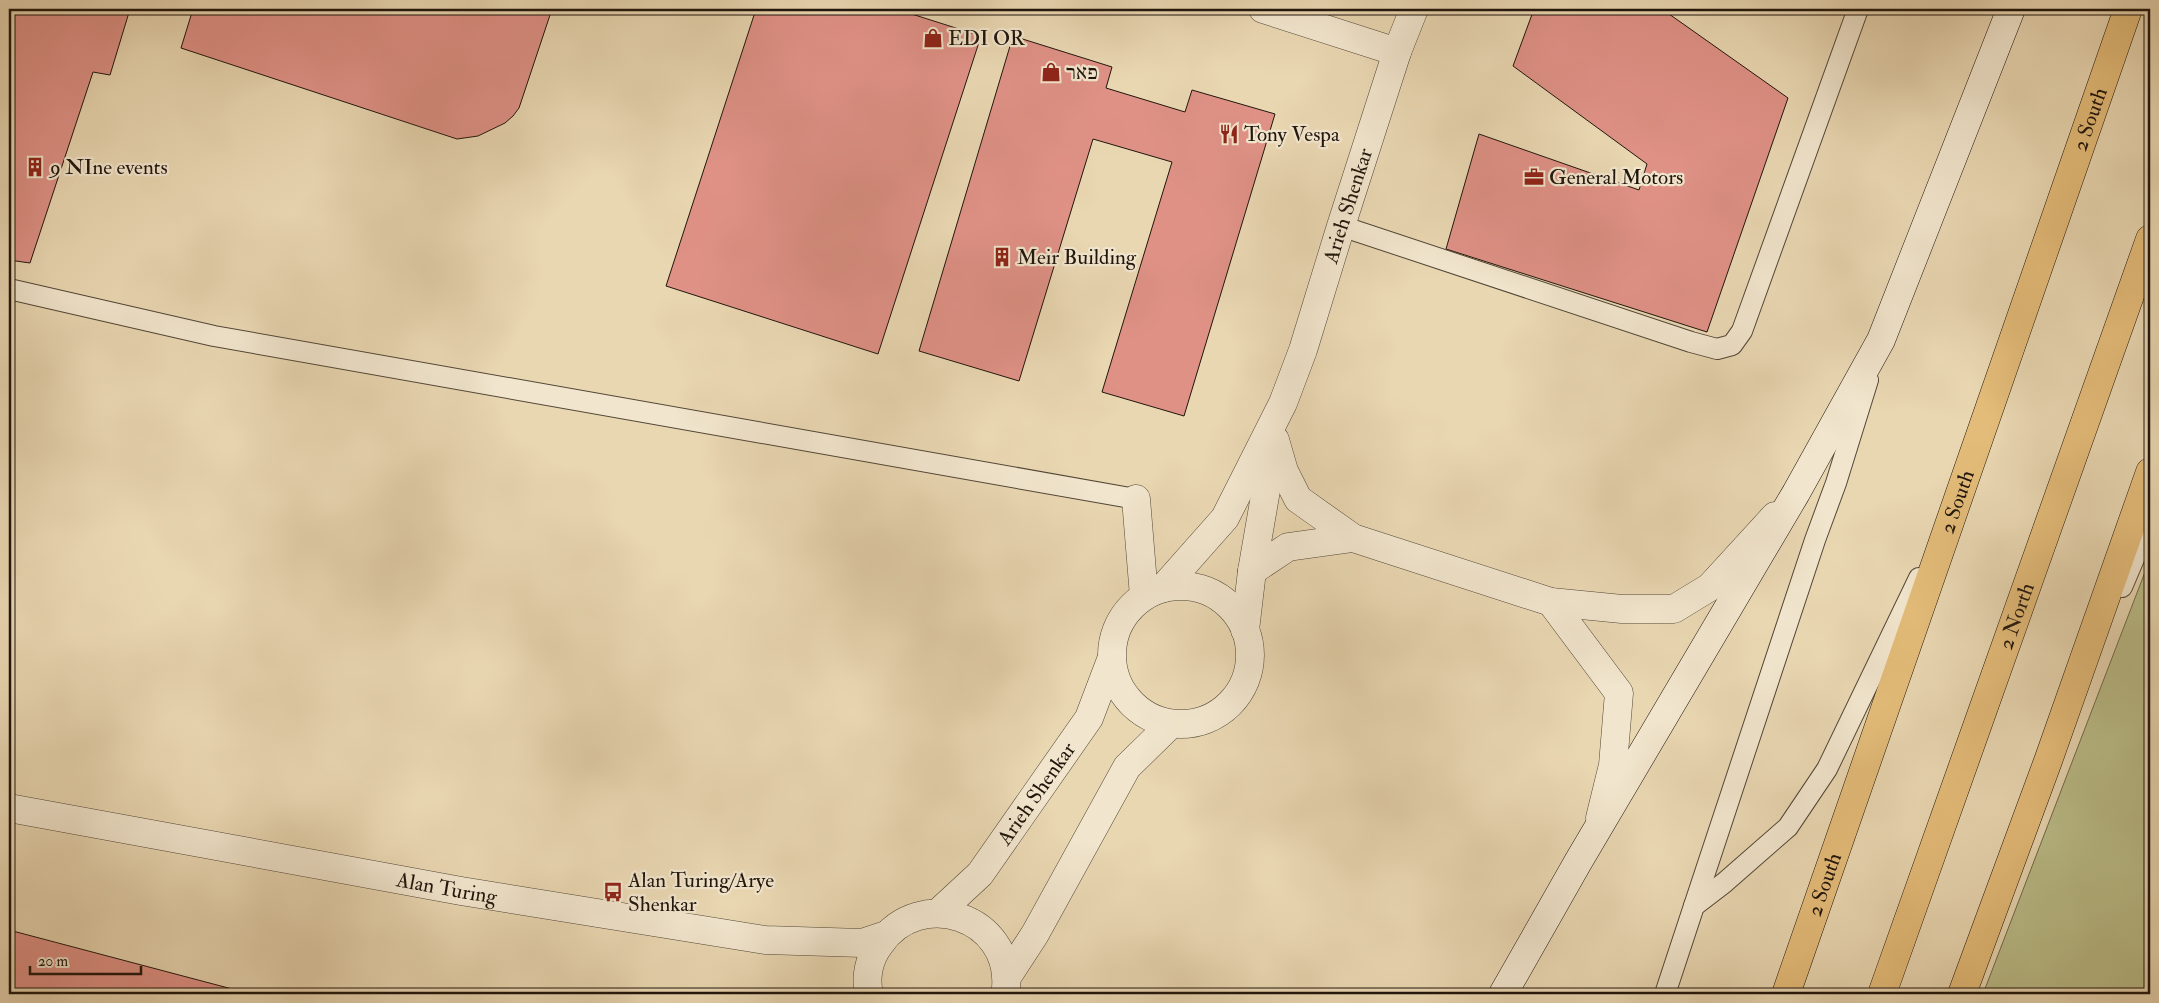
<svg xmlns="http://www.w3.org/2000/svg" width="2159" height="1003" viewBox="0 0 2159 1003" font-family="'IM FELL Double Pica','Frank Ruhl Libre',serif">
	<style>
		.green { fill: #babd89; stroke: #6d694a }
		.building { fill: #df9186; stroke: #20150c }
		.lines { fill: none; stroke-linecap: round; stroke-linejoin: round }
		.lane-casing { stroke: #524636; stroke-width: 22 }
		.street-casing { stroke: #524636; stroke-width: 29 }
		.secondary-casing { stroke: #20150c; stroke-width: 29 }
		.highway-casing { stroke: #20150c; stroke-width: 29 }
		.lane { stroke: #f1e5cd; stroke-width: 20 }
		.street { stroke: #f1e5cd; stroke-width: 28 }
		.secondary { stroke: #f1e5cd; stroke-width: 28 }
		.highway { stroke: #e4bc79; stroke-width: 28 }
		.labels { text-anchor: middle; stroke-width: 4.5; stroke-linejoin: round; paint-order: stroke }
		.poi-label { font-size: 21px; fill: #20150c; stroke: #f1e5cd; text-anchor: start }
		.street-label { font-size: 21px; fill: #20150c; stroke: #f1e5cd }
	</style>
	<rect width="100%" height="100%" fill="#e9d7b2"/>
	<filter id="stains"><feTurbulence type="fractalNoise" baseFrequency=".004" numOctaves="4"/><feColorMatrix values="0 0 0 0 .2 0 0 0 0 .09 0 0 0 0 .02 0 0 0 .5 -.17"/></filter>
	<radialGradient id="worn" r=".72"><stop offset=".6" stop-color="#630" stop-opacity="0"/><stop offset="1" stop-color="#630" stop-opacity=".3"/></radialGradient>
	<path class="green" d="M 2150,559 L 2150,994 L 1983,994 Z"/>
	<g class="building">
		<path d="M 9,9 L 130,9 L 110,75 L 93,72 L 30,263 L 9,260 Z"/>
		<path d="M 193,9 L 552,9 L 519,108 L 513,116 L 505,123 L 478,136 L 457,139 L 181,48 Z"/>
		<path d="M 756,9 L 896,9 L 981,36 L 878,354 L 666,286 Z"/>
		<path d="M 1534,9 L 1662,9 L 1788,98 L 1707,332 L 1446,249 L 1479,134 L 1639,190 L 1647,164 L 1513,66 Z"/>
		<path d="M 1013,36 L 1112,67 L 1106,88 L 1185,112 L 1192,90 L 1275,114 L 1184,416 L 1102,392 L 1172,162 L 1093,139 L 1019,381 L 919,351 Z"/>
		<path d="M 9,930 L 251,994 L 9,994 Z"/>
	</g>
	<g class="lines">
		<defs>
			<g id="lane">
				<path d="M 1341,226 L 1691,342 L 1717,349 L 1732,345 L 1742,331 L 1858,9"/>
				<path d="M 9,289 L 214,336 L 1136,499"/>
				<path d="M 2122,587 L 2150,521"/>
				<path d="M 1694,906 L 1815,540 L 1836,483 L 1868,380"/>
				<path d="M 1665,994 L 1694,906 L 1724,883 L 1788,827 L 1827,769 L 1919,578"/>
			</g>
			<g id="street">
				<path d="M 1263,9 L 1397,52"/>
				<path d="M 1275,440 L 1284,471 L 1298,499 L 1353,538 L 1551,602 L 1622,609 L 1674,609 L 1710,587 L 1775,516"/>
				<path d="M 1136,499 L 1144,596"/>
				<path d="M 1252,571 L 1288,547 L 1353,538"/>
				<circle cx="1181" cy="655" r="69"/>
				<path id="s1" d="M 1163,588 L 1225,518 L 1283,403 L 1303,350 L 1341,226 L 1397,52 L 1414,9"/>
				<path d="M 1551,602 L 1619,693 L 1613,765 L 1600,818"/>
				<path d="M 1245,630 L 1252,571 L 1274,444"/>
				<path id="s2" d="M 9,808 L 461,891 L 765,940 L 862,943 L 886,935"/>
				<path id="s3" d="M 939,912 L 980,874 L 1089,718 L 1111,660"/>
				<path d="M 1007,977 L 1035,934 L 1127,767 L 1171,724"/>
				<path d="M 869,994 C 865,977 869,958 880,944 C 920,886 1012,917 1006,988"/>
			</g>
			<path id="secondary" d="M 1503,994 L 1578,862 L 1796,493 L 1881,340 L 2011,9"/>
			<g id="highway">
				<path id="s4" d="M 1786,994 L 2128,9"/>
				<path id="s5" d="M 1882,994 L 2150,239"/>
				<path d="M 1962,994 L 2048,761 L 2150,472"/>
			</g>
		</defs>
		<use href="#lane" class="lane-casing"/>
		<use href="#street" class="street-casing"/>
		<use href="#secondary" class="secondary-casing"/>
		<use href="#highway" class="highway-casing"/>
		<use href="#lane" class="lane"/>
		<use href="#street" class="street"/>
		<use href="#secondary" class="secondary"/>
		<use href="#highway" class="highway"/>
	</g>
	<defs>
		<symbol id="shop-bare" viewBox="-9 -9 18 18"><path d="M-5-2.5h2.3a2.7 3.5 0 0 1 5.4 0H5L5.5 6h-11ZM-1.5-2.5h3a1.5 2.3 0 0 0-3 0Z" fill="#8f2418" stroke="#f1e5cd" stroke-width="2.5" paint-order="stroke"/></symbol>
		<symbol id="restaurant-bare" viewBox="-9 -9 18 18"><path d="M-5-6h1v4h1v-4h1v4h1v-4h1v5L-1.5 .5V6h-2V.5L-5-1ZM5-6V6H3V1.5H1.5Q1.5-4 5-6Z" fill="#8f2418" stroke="#f1e5cd" stroke-width="2.5" paint-order="stroke"/></symbol>
		<symbol id="building-bare" viewBox="-9 -9 18 18"><path d="M-4-6H4V6H1V3H-1V6H-4ZM-2.5-4.3h1.7v1.8h-1.7ZM.8-4.3h1.7v1.8H.8ZM-2.5-1h1.7V.8h-1.7ZM.8-1h1.7V.8H.8Z" fill="#8f2418" stroke="#f1e5cd" stroke-width="2.5" paint-order="stroke"/></symbol>
		<symbol id="office-bare" viewBox="-9 -9 18 18"><path d="M-6-3h4V-5.5h4V-3h4V5H-6ZM-1-4.5V-3h2v-1.5ZM-6 0V1H6V0Z" fill="#8f2418" stroke="#f1e5cd" stroke-width="2.5" paint-order="stroke"/></symbol>
		<symbol id="bus-bare" viewBox="-9 -9 18 18"><path d="M-5-6H5V4H4V6H2V4H-2V6H-4V4H-5ZM-3.5-4V0h7V-4ZM-3.5 1.2v1.5H-2V1.2ZM2 1.2v1.5H3.5V1.2Z" fill="#8f2418" stroke="#f1e5cd" stroke-width="2.5" paint-order="stroke"/></symbol>
	</defs>
	<g fill-rule="evenodd">
		<use href="#shop-bare" x="919" y="24" width="28" height="28"/>
		<use href="#shop-bare" x="1037" y="58" width="28" height="28"/>
		<use href="#restaurant-bare" x="1215" y="120" width="28" height="28"/>
		<use href="#building-bare" x="21" y="153" width="28" height="28"/>
		<use href="#office-bare" x="1520" y="163" width="28" height="28"/>
		<use href="#building-bare" x="988" y="243" width="28" height="28"/>
		<use href="#bus-bare" x="599" y="878" width="28" height="28"/>
	</g>
	<g class="labels">
		<g class="poi-label">
			<text x="948" y="45">EDI OR</text>
			<text x="1066" y="79">פאר</text>
			<text x="1244" y="141">Tony Vespa</text>
			<text x="50" y="174">9 NIne events</text>
			<text x="1549" y="184">General Motors</text>
			<text x="1017" y="264">Meir Building</text>
			<text x="628" y="887">Alan Turing/Arye<tspan x="628" dy="24">Shenkar</tspan></text>
		</g>
		<g class="street-label">
			<text dy="7" stroke="none"><textPath href="#s4" startOffset="926">2 South</textPath></text>
			<text dy="7" stroke="none"><textPath href="#s1" startOffset="430">Arieh Shenkar</textPath></text>
			<text dy="7" stroke="none"><textPath href="#s4" startOffset="521">2 South</textPath></text>
			<text dy="7" stroke="none"><textPath href="#s5" startOffset="401">2 North</textPath></text>
			<text dy="7" stroke="none"><textPath href="#s3" startOffset="154">Arieh Shenkar</textPath></text>
			<text dy="7" stroke="none"><textPath href="#s4" startOffset="116">2 South</textPath></text>
			<text dy="7" stroke="none"><textPath href="#s2" startOffset="445">Alan Turing</textPath></text>
		</g>
	</g>
	<rect width="2159" height="1003" fill="none" stroke="#e9d7b2" stroke-width="30"/>
	<rect x="10" y="10" width="2139" height="983" fill="none" stroke="#20150c" stroke-width="2.5"/>
	<rect x="15" y="15" width="2129" height="973" fill="none" stroke="#20150c"/>
	<path d="M30 966v8h111v-8" fill="none" stroke="#20150c" stroke-width="2.5"/>
	<text x="38" y="966" font-size="15" fill="#20150c" stroke="#f1e5cd" stroke-width="4" paint-order="stroke">20 m</text>
	<rect width="100%" height="100%" filter="url(#stains)"/>
	<rect width="100%" height="100%" fill="url(#worn)"/>
</svg>
